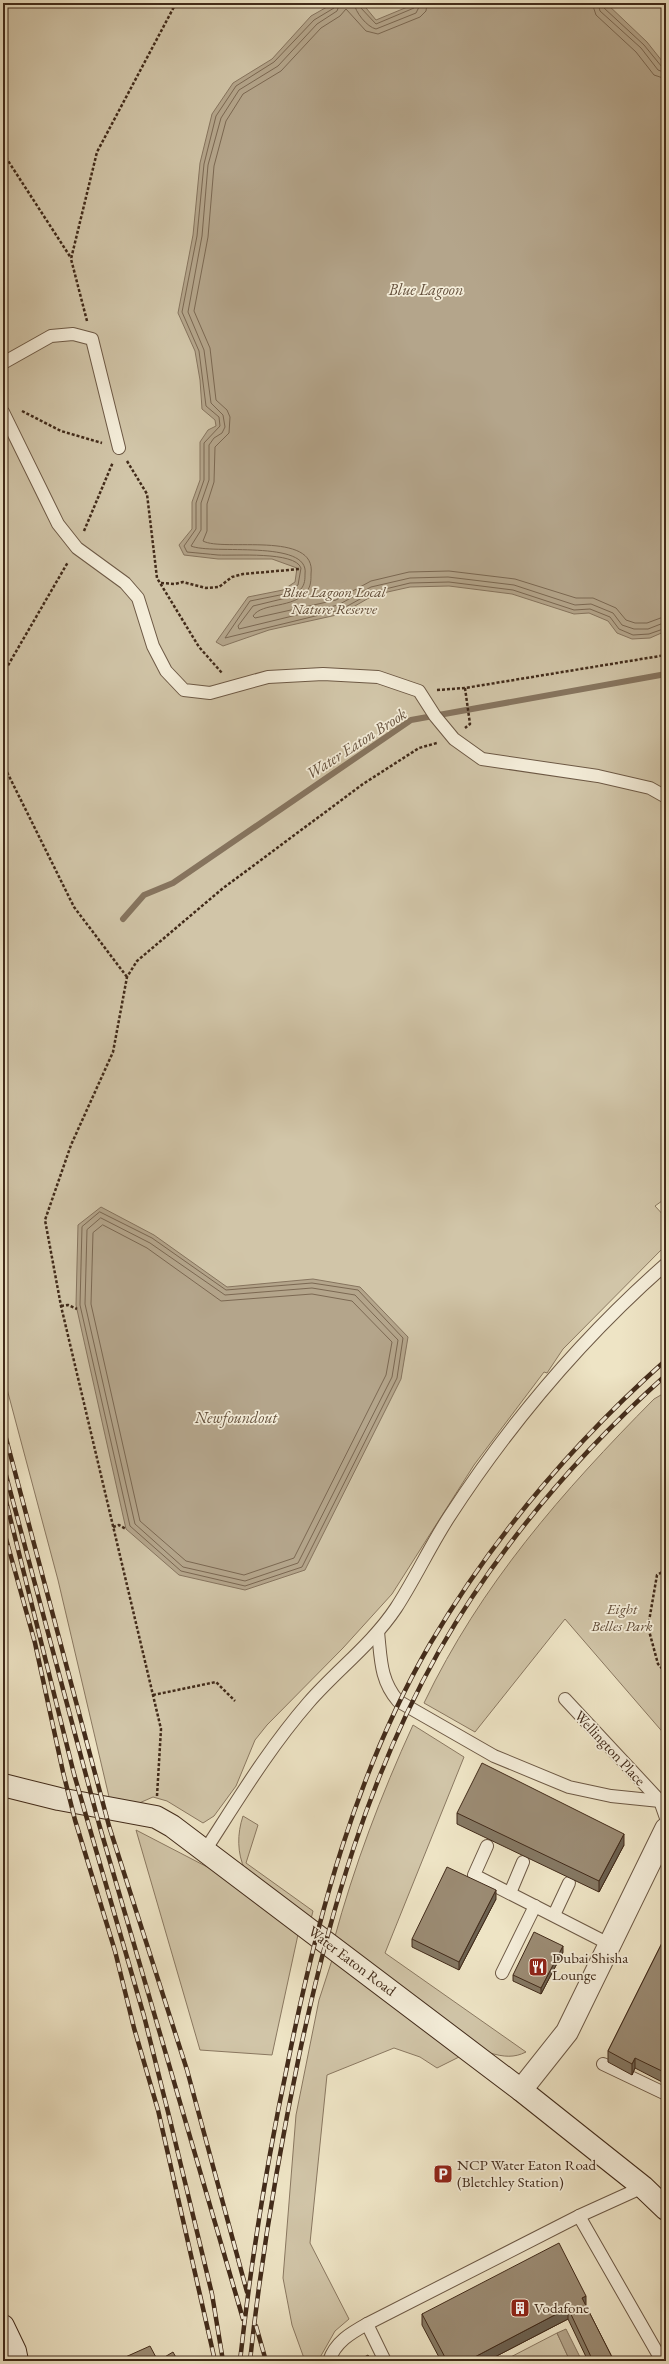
<svg xmlns="http://www.w3.org/2000/svg" width="669" height="2364" viewBox="0 0 669 2364" font-family="'EB Garamond',serif">
	<style>
		.green { fill: #d1c5a8; stroke: #8a7861 }
		.water { fill: #b4a58b; stroke: #86745e }
		.lines { fill: none; stroke-linecap: round; stroke-linejoin: round }
		.shore { stroke: #7b6852; stroke-width: 1 }
		.stream { stroke: #86745e; stroke-width: 6 }
		.lane-casing { stroke: #6d5945; stroke-width: 14 }
		.street-casing { stroke: #6d5945; stroke-width: 24 }
		.secondary-casing { stroke: #422b1a; stroke-width: 24 }
		.path { stroke: #422b1a; stroke-width: 2.5; stroke-dasharray: 3 2; stroke-linecap: butt }
		.lane { stroke: #f4edd9; stroke-width: 12 }
		.street { stroke: #f4edd9; stroke-width: 22 }
		.secondary { stroke: #f4edd9; stroke-width: 22 }
		.rail-casing { stroke: #422b1a; stroke-width: 4.5 }
		.rail { stroke: #f4edd9; stroke-width: 3; stroke-dasharray: 9; stroke-linecap: butt }
		.wall { fill: #857863; stroke: #422b1a }
		.shaded-wall { fill: #6c6150; stroke: #422b1a }
		.building { fill: #9b8b73; stroke: #422b1a }
		.labels { text-anchor: middle; stroke-width: 3.5; stroke-linejoin: round; paint-order: stroke }
		.park-label { font-size: 15px; font-style: italic; fill: #5f4a36; stroke: #f4edd9 }
		.street-label { font-size: 15px; fill: #422b1a; stroke: #f4edd9 }
		.poi-label { font-size: 15px; fill: #422b1a; stroke: #f4edd9; text-anchor: start }
		.water-label { font-size: 16px; font-style: italic; fill: #64503c; stroke: #f4edd9 }
	</style>
	<rect width="100%" height="100%" fill="#eee4c5"/>
	<filter id="stains"><feTurbulence type="fractalNoise" baseFrequency=".005" numOctaves="4"/><feColorMatrix values="0 0 0 0 .2 0 0 0 0 .09 0 0 0 0 .02 0 0 0 .5 -.17"/></filter>
	<radialGradient id="worn" r=".72"><stop offset=".6" stop-color="#630" stop-opacity="0"/><stop offset="1" stop-color="#630" stop-opacity=".3"/></radialGradient>
	<g class="green">
		<path d="M 3,3 L 666,3 L 666,1198 L 655,1206 L 666,1218 L 666,1245 L 563,1349 L 547,1373 L 544,1372 L 474,1465 L 392,1594 L 343,1648 L 267,1725 L 255,1740 L 236,1786 L 214,1816 L 203,1823 L 167,1801 L 153,1797 L 137,1804 L 110,1801 L 58,1580 L 3,1374 Z"/>
		<path d="M 666,1392 L 666,1736 L 565,1619 L 475,1732 L 424,1703 C 481,1584 562,1492 654,1399 Z"/>
		<path d="M 413,1725 L 464,1757 L 385,1953 L 526,2052 C 514,2058 504,2057 490,2053 L 334,1940 C 354,1866 381,1795 413,1725 Z"/>
		<path d="M 243,1816 L 258,1825 L 246,1863 L 313,1911 L 310,1923 C 300,1915 249,1878 245,1870 C 237,1853 237,1834 243,1816 Z"/>
		<path d="M 136,1830 L 213,1870 L 299,1930 L 272,2055 L 200,2050 Z"/>
		<path d="M 332,1960 L 459,2057 L 437,2068 L 420,2057 L 394,2048 L 327,2075 L 310,2243 L 349,2319 L 335,2331 L 318,2361 L 305,2361 L 292,2325 L 283,2278 L 296,2115 L 319,2000 Z"/>
		<path d="M 557,2333 L 570,2361 L 503,2361 Z"/>
	</g>
	<g class="water">
		<path d="M 334,3 L 362,3 L 376,20 L 417,3 L 606,3 L 647,42 L 666,66 L 666,631 L 650,638 L 632,639 L 617,633 L 608,621 L 589,613 L 574,614 L 512,594 L 449,586 L 410,587 L 374,595 L 341,614 L 269,630 L 223,646 L 216,642 L 248,597 L 283,590 L 295,582 L 297,568 L 272,559 L 218,559 L 184,555 L 179,545 L 192,529 L 192,502 L 200,480 L 200,442 L 208,430 L 216,426 L 215,420 L 202,409 L 200,380 L 195,351 L 178,313 L 193,235 L 200,163 L 212,114 L 233,83 L 272,59 L 311,16 Z"/>
		<path d="M 101,1207 L 154,1235 L 227,1287 L 313,1279 L 360,1287 L 408,1337 L 401,1379 L 305,1570 L 245,1590 L 179,1575 L 126,1529 L 76,1305 L 78,1225 Z"/>
		<path d="M 566,2329 L 582,2361 L 570,2361 L 557,2333 Z"/>
	</g>
	<g class="lines">
		<g class="shore">
			<path d="M 335,3 L 334,8 L 314,20 L 274,62 L 236,86 L 216,116 L 204,164 L 197,236 L 182,312 L 199,351 L 206,406 L 219,417 L 220,426 L 204,443 L 204,480 L 196,503 L 196,529 L 184,546 L 187,552 C 198,553 208,554 218,555 C 234,556 295,551 301,568 L 298,585 L 285,594 L 250,601 L 225,638 L 340,610 L 373,592 L 410,583 L 449,582 L 513,590 L 574,610 L 590,609 L 610,617 L 619,629 L 633,635 L 649,634 L 666,628"/>
			<path d="M 340,3 L 337,11 L 317,24 L 278,66 L 239,90 L 221,118 L 208,165 L 202,236 L 188,312 L 204,350 L 211,403 L 223,415 L 225,427 L 222,433 L 214,438 L 209,445 L 209,480 L 201,503 L 201,530 L 191,546 C 212,555 310,539 305,574 C 305,579 305,584 301,589 L 286,598 L 253,606 L 238,626 L 239,629 L 338,605 L 371,587 L 410,578 L 448,577 L 514,585 L 575,605 L 591,604 L 613,613 L 622,625 L 634,629 L 648,629 L 666,622"/>
			<path d="M 354,3 C 355,12 367,27 376,29 L 416,13 L 421,3"/>
			<path d="M 359,3 L 360,7 L 376,24 L 414,8 L 416,3"/>
			<path d="M 427,3 L 426,11 L 420,17 L 378,34 L 366,31 L 346,9 L 340,16 L 321,28 L 281,71 L 243,94 L 226,121 L 214,166 L 208,237 L 194,311 L 210,348 L 216,400 L 227,410 L 230,417 L 229,433 L 215,447 L 214,482 L 207,504 L 207,531 L 203,541 C 223,552 317,530 311,574 C 311,580 311,586 307,591 C 294,609 262,602 253,616 L 255,618 L 336,600 L 371,581 L 409,572 L 449,571 L 515,579 L 576,598 L 593,598 L 616,608 L 626,620 L 635,623 L 647,623 L 666,616"/>
			<path d="M 592,3 L 596,15 L 636,52 L 654,75 L 666,79"/>
			<path d="M 598,3 L 600,11 L 641,48 L 658,70 L 666,73"/>
			<path d="M 603,3 L 604,8 L 644,45 L 662,67 L 666,68"/>
			<path d="M 100,1212 L 152,1238 L 226,1290 L 312,1283 L 358,1290 L 403,1338 L 397,1378 L 302,1567 L 245,1586 L 181,1571 L 130,1526 L 80,1305 L 82,1227 Z"/>
			<path d="M 101,1218 L 150,1243 L 225,1295 L 312,1288 L 355,1295 L 398,1340 L 392,1377 L 298,1563 L 245,1581 L 183,1567 L 135,1524 L 85,1304 L 87,1230 Z"/>
			<path d="M 103,1225 L 147,1248 L 221,1301 L 312,1294 L 352,1301 L 392,1342 L 386,1375 L 294,1558 L 244,1575 L 186,1561 L 140,1521 L 91,1304 L 93,1233 Z"/>
		</g>
		<path class="stream" d="M 123,919 L 144,895 L 173,883 L 411,720 L 666,674"/>
		<defs>
			<g id="lane">
				<path d="M 3,363 L 51,336 L 73,334 L 92,339 L 119,448"/>
				<path d="M 3,412 L 58,524 L 77,548 L 125,583 L 138,598 L 153,646 L 166,671 L 184,690 L 210,693 L 268,677 L 323,674 L 378,677 L 419,691 L 435,716 L 454,739 L 482,759 L 598,776 L 650,788 L 666,797"/>
				<path d="M 378,1632 C 381,1659 380,1680 398,1701 L 494,1756 L 569,1787 L 611,1796 L 660,1801"/>
				<path d="M 565,1699 L 660,1801 L 666,1818"/>
				<path d="M 487,1846 L 474,1875 L 609,1944"/>
				<path d="M 206,1849 C 239,1798 269,1748 309,1702 C 337,1670 372,1644 396,1608 C 415,1579 430,1546 449,1517 C 510,1423 582,1338 666,1264"/>
				<path d="M 510,1893 L 523,1862"/>
				<path d="M 554,1915 L 569,1883"/>
				<path d="M 502,1973 L 535,1906"/>
				<path d="M 603,2064 L 666,2094"/>
				<path d="M 579,2216 L 662,2361"/>
				<path d="M 329,2361 C 335,2342 351,2333 367,2324"/>
				<path d="M 385,2361 L 367,2324 L 579,2216 L 643,2187"/>
			</g>
			<path id="street" d="M 521,2090 L 567,2032 L 666,1829"/>
			<g id="secondary">
				<path d="M 3,1785 L 59,1799 L 156,1817 L 172,1826 L 521,2090 L 643,2187 L 666,2209"/>
				<path d="M 3,2326 L 15,2351 L 17,2361"/>
			</g>
		</defs>
		<use href="#lane" class="lane-casing"/>
		<use href="#street" class="street-casing"/>
		<use href="#secondary" class="secondary-casing"/>
		<g class="path">
			<path d="M 3,153 L 71,258"/>
			<path d="M 87,321 L 71,259 L 97,152 L 176,3"/>
			<path d="M 22,411 L 61,431 L 102,443"/>
			<path d="M 127,461 L 147,494 L 157,578 L 199,647 L 222,673"/>
			<path d="M 84,531 L 113,462"/>
			<path d="M 161,583 L 175,584 L 183,582 L 206,588 L 219,587 L 232,577 L 243,574 L 300,569"/>
			<path d="M 3,674 L 68,562"/>
			<path d="M 465,688 L 470,724 L 465,728"/>
			<path d="M 437,690 L 465,688 L 666,655"/>
			<path d="M 3,758 L 5,768 L 74,907 L 127,977"/>
			<path d="M 61,1306 L 68,1305 L 77,1309"/>
			<path d="M 113,1527 L 119,1525 L 126,1529"/>
			<path d="M 666,1570 L 657,1575 L 648,1627 L 658,1664 L 666,1673"/>
			<path d="M 153,1695 L 216,1682 L 235,1701"/>
			<path d="M 157,1796 L 161,1729 L 61,1306 L 45,1220 L 71,1145 L 113,1052 L 127,977 L 137,961 L 222,889 L 363,784 L 419,748 L 437,743"/>
		</g>
		<use href="#lane" class="lane"/>
		<use href="#street" class="street"/>
		<use href="#secondary" class="secondary"/>
		<defs>
			<g id="rail">
				<path d="M 3,1427 L 109,1826 L 187,2070 L 247,2292"/>
				<path d="M 3,1464 L 99,1824 L 243,2319"/>
				<path d="M 3,1489 L 74,1774 L 144,2016 L 170,2120 L 212,2294 L 223,2361"/>
				<path d="M 3,1528 L 35,1643 L 63,1772 L 75,1820 L 115,1951 L 134,2028 L 158,2110 L 215,2361"/>
				<path d="M 256,2326 L 266,2361"/>
				<path d="M 240,2361 C 251,2261 267,2161 288,2062 C 317,1918 356,1772 430,1644 C 493,1537 573,1443 666,1360"/>
				<path d="M 250,2361 C 261,2259 278,2157 299,2056 C 329,1915 368,1777 439,1651 C 499,1546 577,1455 666,1375"/>
			</g>
		</defs>
		<use href="#rail" class="rail-casing"/>
		<use href="#rail" class="rail"/>
	</g>
	<g class="wall">
		<path d="M 457,1813 L 624,1845 L 599,1892 L 457,1824 Z"/>
		<path d="M 496,1899 L 459,1970 L 412,1947 L 412,1939 Z"/>
		<path d="M 666,1935 L 666,2084 L 635,2068 L 632,2075 L 608,2062 L 608,2051 Z"/>
		<path d="M 563,1952 L 541,1994 L 513,1981 L 513,1975 Z"/>
		<path d="M 586,2306 L 614,2361 L 588,2361 L 568,2319 L 487,2361 L 441,2361 L 422,2325 L 422,2314 Z"/>
	</g>
	<g class="shaded-wall">
		<path d="M 624,1834 L 624,1845 L 599,1892 L 599,1881 Z"/>
		<path d="M 496,1890 L 496,1899 L 459,1970 L 459,1962 Z"/>
		<path d="M 563,1946 L 563,1952 L 541,1994 L 541,1988 Z"/>
		<path d="M 635,2058 L 635,2068 L 632,2075 L 632,2064 Z"/>
		<path d="M 586,2296 L 586,2307 L 582,2298 Z"/>
		<path d="M 568,2308 L 568,2319 L 487,2361 L 467,2361 Z"/>
	</g>
	<g class="building">
		<path d="M 482,1763 L 624,1834 L 599,1881 L 457,1813 Z"/>
		<path d="M 447,1867 L 496,1890 L 459,1962 L 412,1939 Z"/>
		<path d="M 534,1932 L 563,1946 L 541,1988 L 513,1975 Z"/>
		<path d="M 666,1935 L 666,1972 L 665,1974 L 666,1975 L 666,2073 L 635,2058 L 632,2064 L 608,2051 Z"/>
		<path d="M 559,2243 L 586,2296 L 582,2298 L 614,2361 L 593,2361 L 568,2308 L 467,2361 L 447,2361 L 422,2314 Z"/>
		<path d="M 150,2346 L 158,2361 L 173,2352 L 178,2361 L 122,2361 L 121,2359 Z"/>
		<path d="M 368,2355 L 372,2361 L 357,2361 Z"/>
	</g>
	<defs>
		<symbol id="restaurant-square" viewBox="-11 -11 22 22"><rect x="-9" y="-9" width="18" height="18" rx="4" fill="#8f2418" stroke="#f4edd9"/><path d="M-5-6h1v4h1v-4h1v4h1v-4h1v5L-1.5 .5V6h-2V.5L-5-1ZM5-6V6H3V1.5H1.5Q1.5-4 5-6Z" fill="#fff"/></symbol>
		<symbol id="parking-square" viewBox="-11 -11 22 22"><rect x="-9" y="-9" width="18" height="18" rx="4" fill="#8f2418" stroke="#f4edd9"/><path d="M-3.5-5.5H1a3.5 3.5 0 0 1 0 7H-1V5.5H-3.5ZM-1-3.4V-.6H.8a1.4 1.4 0 0 0 0-2.8Z" fill="#fff"/></symbol>
		<symbol id="building-square" viewBox="-11 -11 22 22"><rect x="-9" y="-9" width="18" height="18" rx="4" fill="#8f2418" stroke="#f4edd9"/><path d="M-4-6H4V6H1V3H-1V6H-4ZM-2.5-4.3h1.7v1.8h-1.7ZM.8-4.3h1.7v1.8H.8ZM-2.5-1h1.7V.8h-1.7ZM.8-1h1.7V.8H.8Z" fill="#fff"/></symbol>
	</defs>
	<g fill-rule="evenodd">
		<use href="#restaurant-square" x="527" y="1956" width="22" height="22"/>
		<use href="#parking-square" x="432" y="2163" width="22" height="22"/>
		<use href="#building-square" x="509" y="2297" width="22" height="22"/>
	</g>
	<g class="labels">
		<g class="park-label">
			<text x="334" y="597">Blue Lagoon Local<tspan x="334" dy="17">Nature Reserve</tspan></text>
			<text x="622" y="1614">Eight<tspan x="622" dy="17">Belles Park</tspan></text>
		</g>
		<g class="street-label">
			<text transform="translate(610 1748) rotate(47)" y="5">Wellington Place</text>
			<text transform="translate(352 1961) rotate(37)" y="5">Water Eaton Road</text>
		</g>
		<g class="poi-label">
			<text x="552" y="1963">Dubai Shisha<tspan x="552" dy="17">Lounge</tspan></text>
			<text x="457" y="2170">NCP Water Eaton Road<tspan x="457" dy="17">(Bletchley Station)</tspan></text>
			<text x="534" y="2313">Vodafone</text>
		</g>
		<g class="water-label">
			<text x="426" y="295">Blue Lagoon</text>
			<text transform="translate(356 743) rotate(-33)" y="6">Water Eaton Brook</text>
			<text x="236" y="1423">Newfoundout</text>
		</g>
	</g>
	<rect width="669" height="2364" fill="none" stroke="#eee4c5" stroke-width="16"/>
	<rect x="4" y="4" width="661" height="2356" fill="none" stroke="#422b1a" stroke-width="2"/>
	<rect x="8" y="8" width="653" height="2348" fill="none" stroke="#422b1a"/>
	<rect width="100%" height="100%" filter="url(#stains)"/>
	<rect width="100%" height="100%" fill="url(#worn)"/>
</svg>
